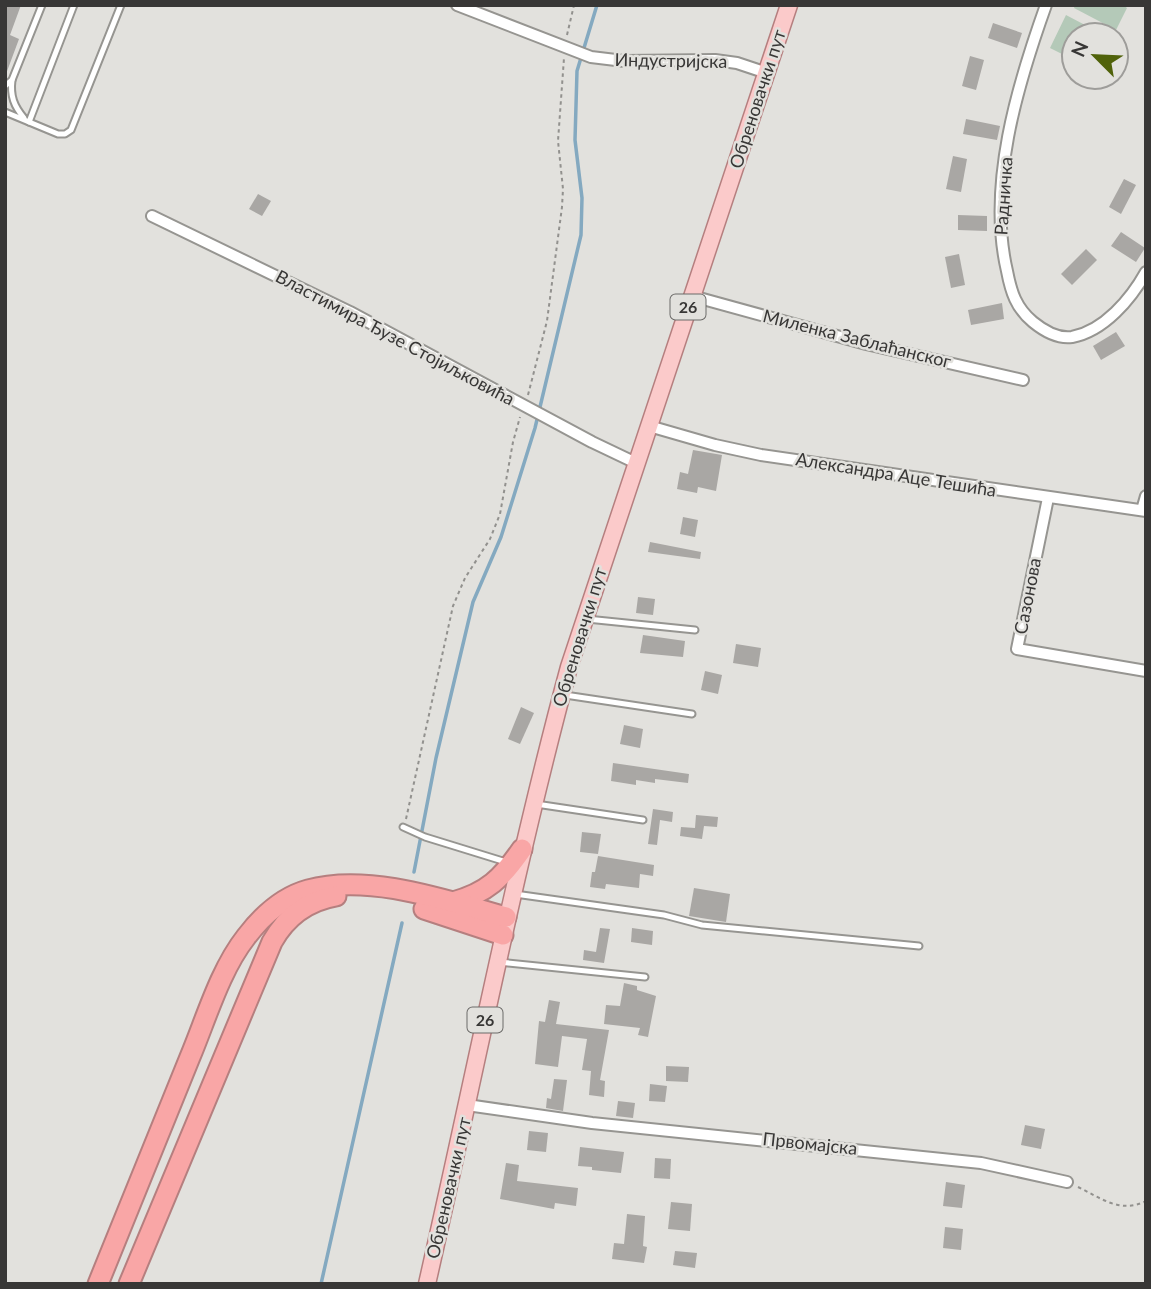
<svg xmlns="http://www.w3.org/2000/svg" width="1151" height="1289" viewBox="0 0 1151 1289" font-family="Lato,sans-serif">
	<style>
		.green { fill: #b4c9b8 }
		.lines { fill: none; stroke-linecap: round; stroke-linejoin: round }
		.stream { stroke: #84a9c0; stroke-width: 3.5 }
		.building { fill: #a9a7a4 }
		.lane-casing { stroke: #969591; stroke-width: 9 }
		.street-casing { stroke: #969591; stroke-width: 14 }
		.primary-casing { stroke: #b57f7f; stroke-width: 19 }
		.highway-casing { stroke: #b57f7f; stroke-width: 23 }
		.path { stroke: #92918e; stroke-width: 2; stroke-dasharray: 3.5 3.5; stroke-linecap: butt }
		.lane { stroke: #fff; stroke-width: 5 }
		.street { stroke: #fff; stroke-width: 10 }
		.primary { stroke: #fbcaca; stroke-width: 16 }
		.highway { stroke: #f9a6a6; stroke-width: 19 }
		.labels { text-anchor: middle; stroke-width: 5; stroke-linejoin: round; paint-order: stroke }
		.shield { fill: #e2e1dd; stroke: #6b6a68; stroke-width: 2 }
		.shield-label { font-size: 16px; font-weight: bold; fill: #383736 }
		.street-label { font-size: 18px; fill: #383736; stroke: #e2e1dd }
	</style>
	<rect width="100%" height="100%" fill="#e2e1dd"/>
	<g class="green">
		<path d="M 1075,5 L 1123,5 L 1127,8 L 1116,30 L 1074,8 Z"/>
		<path d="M 1066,15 L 1104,35 L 1074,35 L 1074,60 L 1050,48 Z"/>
	</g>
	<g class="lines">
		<g class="stream">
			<path d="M 414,872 L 436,758 L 473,602 L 501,537 L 535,428 L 581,235 L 582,198 L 575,140 L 577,71 L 597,5"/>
			<path d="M 321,1284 L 402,923"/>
		</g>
	</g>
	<g class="building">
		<path d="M 5,5 L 21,5 L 10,35 L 19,39 L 6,74 Z"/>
		<path d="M 993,23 L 1022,33 L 1017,48 L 988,38 Z"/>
		<path d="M 970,56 L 984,60 L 976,90 L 962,86 Z"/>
		<path d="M 966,119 L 1000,126 L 997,140 L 963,134 Z"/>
		<path d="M 953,156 L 967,159 L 961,192 L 946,189 Z"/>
		<path d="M 1124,179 L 1136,185 L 1121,214 L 1109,207 Z"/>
		<path d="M 258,194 L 271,201 L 262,216 L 249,209 Z"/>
		<path d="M 958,215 L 987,216 L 987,231 L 958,230 Z"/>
		<path d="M 1121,232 L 1145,248 L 1136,262 L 1111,246 Z"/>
		<path d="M 1086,249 L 1097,260 L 1072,285 L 1061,274 Z"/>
		<path d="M 959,254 L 965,285 L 951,288 L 945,257 Z"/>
		<path d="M 1002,303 L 1004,319 L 971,325 L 968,310 Z"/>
		<path d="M 1116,332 L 1125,346 L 1101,360 L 1093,346 Z"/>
		<path d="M 693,450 L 722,455 L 716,491 L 698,487 L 697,493 L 677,489 L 680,472 L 688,474 Z"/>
		<path d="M 683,517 L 698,520 L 695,537 L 680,534 Z"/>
		<path d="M 650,542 L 701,552 L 700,559 L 648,552 Z"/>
		<path d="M 638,597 L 655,599 L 653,615 L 636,613 Z"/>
		<path d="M 643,635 L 685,641 L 683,657 L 640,653 Z"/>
		<path d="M 736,644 L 761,648 L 758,667 L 733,663 Z"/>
		<path d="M 705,671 L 722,675 L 718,694 L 701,690 Z"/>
		<path d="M 521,707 L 534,713 L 520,744 L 508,739 Z"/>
		<path d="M 624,725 L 643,729 L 640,748 L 620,744 Z"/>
		<path d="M 613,763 L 689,774 L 688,783 L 655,779 L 655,783 L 636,780 L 636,785 L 611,781 Z"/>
		<path d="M 653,809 L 673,812 L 672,822 L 660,820 L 657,845 L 648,844 Z"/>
		<path d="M 696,815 L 718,817 L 717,827 L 704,826 L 702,839 L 680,836 L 681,827 L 695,828 Z"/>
		<path d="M 582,832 L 601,834 L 598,854 L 580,852 Z"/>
		<path d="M 598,856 L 654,865 L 653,876 L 640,874 L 639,888 L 606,884 L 605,889 L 590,887 L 592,872 L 595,872 Z"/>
		<path d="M 694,888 L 730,894 L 726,922 L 689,916 Z"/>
		<path d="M 600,928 L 610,929 L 604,963 L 583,960 L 584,950 L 596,952 Z"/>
		<path d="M 632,928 L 653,931 L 652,945 L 631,942 Z"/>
		<path d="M 624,983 L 637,986 L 637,990 L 656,996 L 648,1037 L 638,1035 L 640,1028 L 604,1024 L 606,1005 L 620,1006 Z"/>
		<path d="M 549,1000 L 560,1002 L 556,1024 L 609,1030 L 600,1080 L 605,1081 L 604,1097 L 589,1095 L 591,1071 L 582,1070 L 587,1039 L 562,1036 L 558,1067 L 535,1064 L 539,1021 L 545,1022 Z"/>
		<path d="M 666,1066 L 689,1067 L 688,1082 L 666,1081 Z"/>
		<path d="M 554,1079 L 567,1080 L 563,1111 L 546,1108 L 547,1098 L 551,1099 Z"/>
		<path d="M 650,1084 L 667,1086 L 665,1102 L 649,1101 Z"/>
		<path d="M 618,1101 L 635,1103 L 633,1118 L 616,1116 Z"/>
		<path d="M 1025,1125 L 1045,1129 L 1041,1149 L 1021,1145 Z"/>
		<path d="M 529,1131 L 548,1133 L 546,1152 L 527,1150 Z"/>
		<path d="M 580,1147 L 624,1152 L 621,1173 L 592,1170 L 592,1167 L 578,1166 Z"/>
		<path d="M 655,1158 L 671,1159 L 670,1179 L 654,1178 Z"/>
		<path d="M 506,1163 L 519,1165 L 517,1181 L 578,1188 L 576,1206 L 555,1203 L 554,1209 L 500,1199 Z"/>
		<path d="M 946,1182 L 965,1185 L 962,1208 L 943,1206 Z"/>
		<path d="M 671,1202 L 692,1204 L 690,1231 L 668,1229 Z"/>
		<path d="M 627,1214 L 645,1216 L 643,1246 L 647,1247 L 644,1263 L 612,1259 L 614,1243 L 624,1244 Z"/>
		<path d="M 945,1227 L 963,1229 L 961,1250 L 943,1248 Z"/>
		<path d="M 675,1251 L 697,1253 L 695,1268 L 673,1265 Z"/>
	</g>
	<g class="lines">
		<defs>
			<g id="lane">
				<path d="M 12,80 C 10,96 14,106 24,118"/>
				<path d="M 5,86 L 12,80 L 42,5"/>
				<path d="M 5,112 L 58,134 L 65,134 L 71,130 L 121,5"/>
				<path d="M 29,122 L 74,5"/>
				<path d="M 587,619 L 695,630"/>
				<path d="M 565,695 L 692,714"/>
				<path d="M 536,804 L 643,820"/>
				<path d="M 403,827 L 425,837 L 506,862"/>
				<path d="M 515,894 L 664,915 L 702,925 L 919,946"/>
				<path d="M 499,962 L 645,977"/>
			</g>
			<g id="street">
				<path d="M 457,5 L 591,57 L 624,61 L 715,60 L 737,63 L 767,73"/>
				<path d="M 1046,5 C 1017,86 987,186 1007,271 C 1011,292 1016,308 1033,322 C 1044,331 1057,339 1072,337 C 1104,331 1131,299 1146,272"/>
				<path d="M 152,216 L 350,312 L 592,442 L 636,463"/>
				<path d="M 692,296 L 866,344 L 1023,380"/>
				<path d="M 649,426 L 715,445 L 761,455 L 1146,511"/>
				<path d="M 1048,498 L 1017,649 L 1146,671"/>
				<path d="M 1142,510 L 1146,496"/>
				<path d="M 467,1105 L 592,1123 L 981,1163 L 1067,1182"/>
			</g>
			<path id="primary" d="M 427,1284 C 474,1078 514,871 569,667 L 789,5"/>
			<g id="highway">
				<path d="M 453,902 C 487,893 502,878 522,849"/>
				<path d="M 424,909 L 503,935"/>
				<path d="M 98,1284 C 129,1208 159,1133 190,1057 C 206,1019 220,970 246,937 C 262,916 283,897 308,890 C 369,873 448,901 506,917"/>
				<path d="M 129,1284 L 272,942 C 286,917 307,901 336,896"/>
			</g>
		</defs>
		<use href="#lane" class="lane-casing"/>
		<use href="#street" class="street-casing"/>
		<use href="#primary" class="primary-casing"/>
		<use href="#highway" class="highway-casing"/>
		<g class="path">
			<path d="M 567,35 L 574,5"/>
			<path d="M 528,395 L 547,321 L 562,207 L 563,189 L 558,141 L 564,58"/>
			<path d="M 406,819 L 453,606 L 465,578 L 490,539 L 500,514 L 513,442 L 520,417"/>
			<path d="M 1078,1187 C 1101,1198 1120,1214 1146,1201"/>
		</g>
		<use href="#lane" class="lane"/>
		<use href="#street" class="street"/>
		<use href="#primary" class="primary"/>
		<use href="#highway" class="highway"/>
	</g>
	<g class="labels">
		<g class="shield">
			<rect x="670.5" y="294.5" width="35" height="25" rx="5"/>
			<rect x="467.5" y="1007.5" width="35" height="25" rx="5"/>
		</g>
		<g class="shield-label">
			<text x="688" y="313">26</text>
			<text x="485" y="1026">26</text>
		</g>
		<g class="street-label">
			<text transform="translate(671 61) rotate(1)" y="6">Индустријска</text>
			<text transform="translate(758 99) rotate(-72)" y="6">Обреновачки пут</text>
			<text transform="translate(1004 196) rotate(-86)" y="6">Радничка</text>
			<text transform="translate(395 338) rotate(28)" y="6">Властимира Ђузе Стојиљковића</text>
			<text transform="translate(857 339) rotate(14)" y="6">Миленка Заблаћанског</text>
			<text transform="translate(896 475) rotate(9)" y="6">Александра Аце Тешића</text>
			<text transform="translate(1028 596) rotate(-79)" y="6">Сазонова</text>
			<text transform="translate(580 637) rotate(-73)" y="6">Обреновачки пут</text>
			<text transform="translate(810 1144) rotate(6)" y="6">Првомајска</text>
			<text transform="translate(449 1188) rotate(-77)" y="6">Обреновачки пут</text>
		</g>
	</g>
	<rect width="1151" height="1289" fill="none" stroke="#383736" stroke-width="14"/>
	<g transform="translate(1095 56) rotate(294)"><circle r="33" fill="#e2e1dd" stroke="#9e9d9a" stroke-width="2"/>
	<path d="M0-5L12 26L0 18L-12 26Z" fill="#50620a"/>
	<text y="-10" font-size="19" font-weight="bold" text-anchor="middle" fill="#383736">N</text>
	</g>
</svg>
